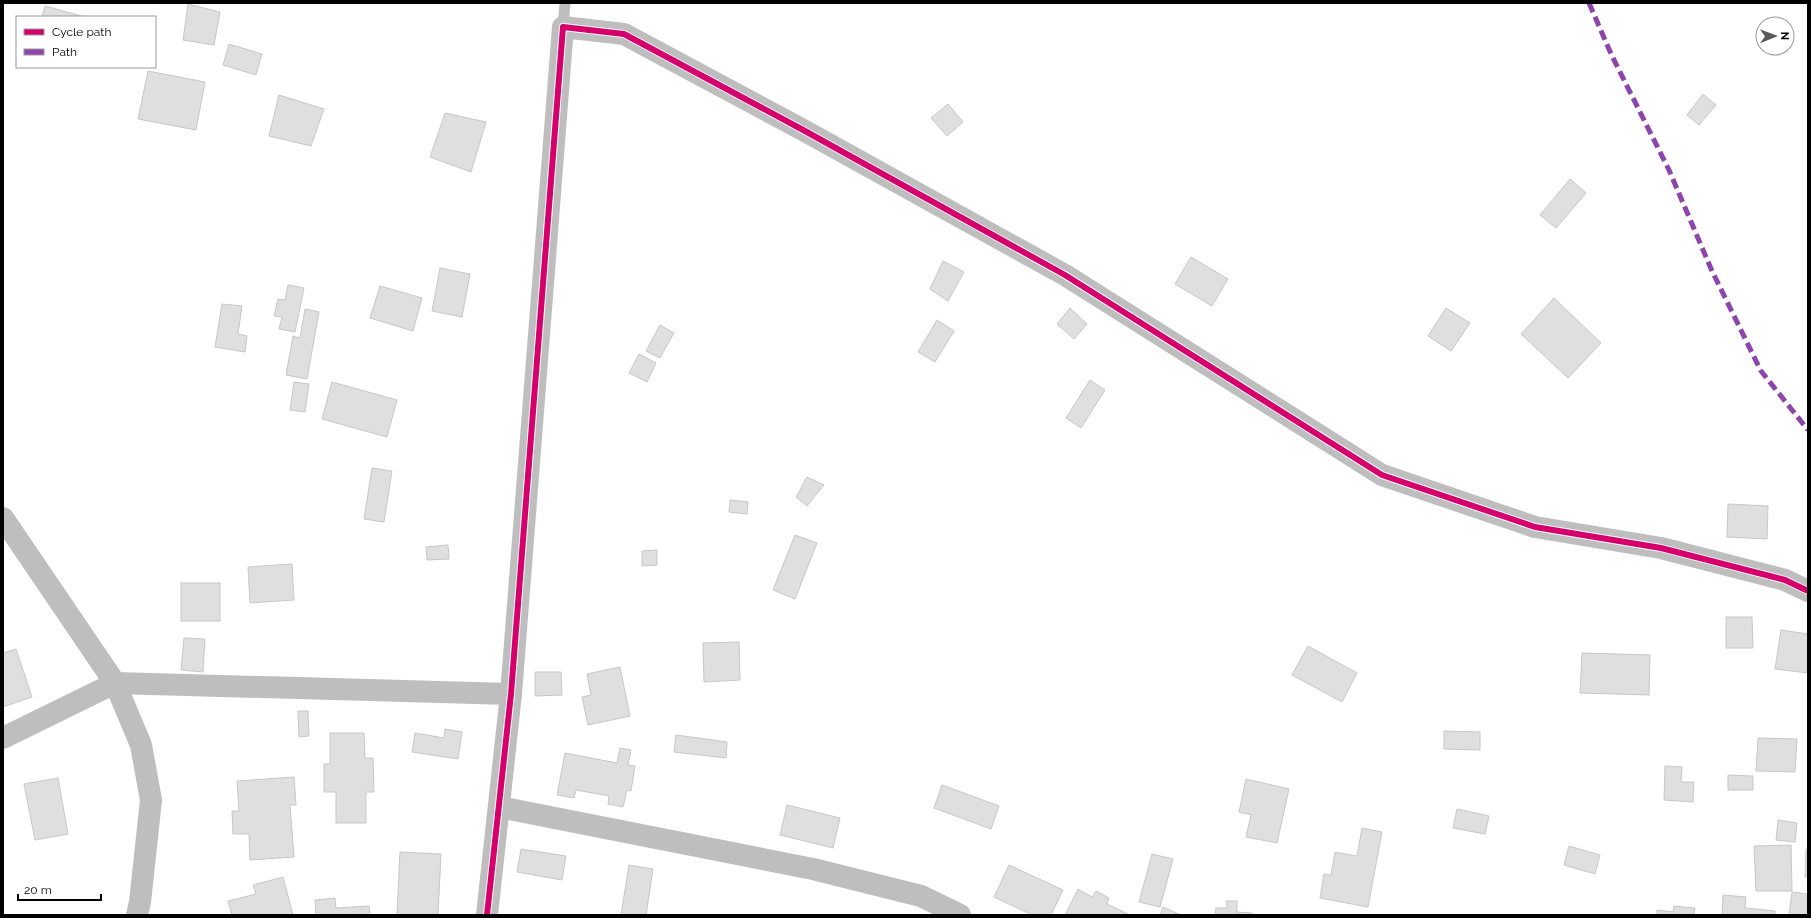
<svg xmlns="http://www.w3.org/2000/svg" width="1811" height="918" viewBox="0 0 1811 918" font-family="Raleway,sans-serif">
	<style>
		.building { fill: #dfdfdf; stroke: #c7c7c7 }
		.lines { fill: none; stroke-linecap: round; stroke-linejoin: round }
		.lane { stroke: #bebebe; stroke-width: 11 }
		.street { stroke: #bebebe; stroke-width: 22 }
		.quiet { stroke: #8e44ad; stroke-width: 5; stroke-dasharray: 10 5; stroke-linecap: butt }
		.cycleway-casing { stroke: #fff; stroke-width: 8 }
		.cycleway { stroke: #d6006c; stroke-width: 6 }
	</style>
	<rect width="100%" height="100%" fill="#fff"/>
	<g class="building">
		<path d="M 188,4 L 220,12 L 214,45 L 183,40 Z"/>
		<path d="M 45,6 L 85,17 L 42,17 Z"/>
		<path d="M 229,44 L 262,54 L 256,75 L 223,65 Z"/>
		<path d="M 148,71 L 205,82 L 196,130 L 138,119 Z"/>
		<path d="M 1703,94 L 1716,105 L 1699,125 L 1687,115 Z"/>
		<path d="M 279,95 L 324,109 L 311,146 L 269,136 Z"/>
		<path d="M 948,104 L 963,122 L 947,136 L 931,118 Z"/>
		<path d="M 445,113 L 486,122 L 471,172 L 430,157 Z"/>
		<path d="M 1570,179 L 1586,193 L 1556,228 L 1540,215 Z"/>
		<path d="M 1191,257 L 1228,279 L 1212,306 L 1175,284 Z"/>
		<path d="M 943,261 L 964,272 L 948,301 L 930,289 Z"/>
		<path d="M 440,268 L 470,274 L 462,317 L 432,311 Z"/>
		<path d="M 288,285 L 304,288 L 295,332 L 279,329 L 282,317 L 274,316 L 278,299 L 285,300 Z"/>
		<path d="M 380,286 L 422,298 L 413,331 L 370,318 Z"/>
		<path d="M 1554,298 L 1601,343 L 1568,378 L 1521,334 Z"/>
		<path d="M 222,304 L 242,306 L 238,334 L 247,336 L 245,352 L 215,347 Z"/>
		<path d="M 1070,308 L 1087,324 L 1074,339 L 1057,324 Z"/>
		<path d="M 1446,308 L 1470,323 L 1451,351 L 1428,336 Z"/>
		<path d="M 305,309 L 319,312 L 307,379 L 286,375 L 293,336 L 300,338 Z"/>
		<path d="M 937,320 L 954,331 L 935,362 L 918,352 Z"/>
		<path d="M 660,325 L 674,333 L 660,358 L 646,351 Z"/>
		<path d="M 639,354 L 656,363 L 647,382 L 629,373 Z"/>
		<path d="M 1090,380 L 1105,390 L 1081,428 L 1066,418 Z"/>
		<path d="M 294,382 L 309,384 L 305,412 L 290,410 Z"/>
		<path d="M 332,382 L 397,400 L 387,437 L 322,419 Z"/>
		<path d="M 372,468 L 392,471 L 384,522 L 364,519 Z"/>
		<path d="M 807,477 L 824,485 L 807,506 L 796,497 Z"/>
		<path d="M 730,500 L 748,502 L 747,514 L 729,512 Z"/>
		<path d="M 1728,504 L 1768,506 L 1767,539 L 1727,537 Z"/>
		<path d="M 795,535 L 817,543 L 795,599 L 773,590 Z"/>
		<path d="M 448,545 L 449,559 L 427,560 L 426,547 Z"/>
		<path d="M 657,550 L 657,565 L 642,566 L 642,551 Z"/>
		<path d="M 292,564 L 294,600 L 250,603 L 248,567 Z"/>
		<rect x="181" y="583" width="39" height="38"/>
		<path d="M 1726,617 L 1752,617 L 1753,648 L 1726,648 Z"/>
		<path d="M 1781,630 L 1808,634 L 1808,673 L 1775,669 Z"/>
		<path d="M 184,638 L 205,639 L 203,672 L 181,670 Z"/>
		<path d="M 739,642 L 740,680 L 704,682 L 703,643 Z"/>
		<path d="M 1308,646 L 1357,673 L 1342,702 L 1292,675 Z"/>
		<path d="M 16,649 L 32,697 L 3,707 L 3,653 Z"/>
		<path d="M 1582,653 L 1650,655 L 1649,695 L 1580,693 Z"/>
		<path d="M 620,667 L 630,716 L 588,725 L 582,697 L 591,695 L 587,674 Z"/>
		<path d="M 535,672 L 561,672 L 562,695 L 535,696 Z"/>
		<path d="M 298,711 L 308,711 L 309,736 L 299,737 Z"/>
		<path d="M 445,729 L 462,732 L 458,759 L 412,752 L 415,733 L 444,738 Z"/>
		<path d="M 1444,731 L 1480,732 L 1480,750 L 1444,749 Z"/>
		<path d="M 330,733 L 364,733 L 365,758 L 373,758 L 374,792 L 366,792 L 366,823 L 336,823 L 336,792 L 324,792 L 324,764 L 330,764 Z"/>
		<path d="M 676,735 L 727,742 L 726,758 L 674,752 Z"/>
		<path d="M 1758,738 L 1797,739 L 1795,772 L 1756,771 Z"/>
		<path d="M 620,748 L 631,750 L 628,765 L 635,766 L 631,791 L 627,790 L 623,807 L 608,804 L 609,796 L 576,790 L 574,798 L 557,795 L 565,753 L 617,763 Z"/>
		<path d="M 1665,766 L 1682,767 L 1681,782 L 1694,782 L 1693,802 L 1664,800 Z"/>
		<path d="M 1728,775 L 1753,776 L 1753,790 L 1728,790 Z"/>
		<path d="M 294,777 L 296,805 L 290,805 L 294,857 L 250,860 L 249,834 L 233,834 L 232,811 L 239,811 L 237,781 Z"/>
		<path d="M 58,778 L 68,834 L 35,840 L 24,784 Z"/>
		<path d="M 1246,779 L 1289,789 L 1277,843 L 1246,837 L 1251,815 L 1239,812 Z"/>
		<path d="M 942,785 L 999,806 L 991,829 L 934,808 Z"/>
		<path d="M 787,805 L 840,818 L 833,848 L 780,835 Z"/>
		<path d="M 1457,809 L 1489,816 L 1485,834 L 1453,828 Z"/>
		<path d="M 1778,820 L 1797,823 L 1795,842 L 1776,840 Z"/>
		<path d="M 1362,828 L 1382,832 L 1368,907 L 1320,898 L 1324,874 L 1331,875 L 1335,852 L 1357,856 Z"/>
		<path d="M 1791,845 L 1792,891 L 1756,891 L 1754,846 Z"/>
		<path d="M 1569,846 L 1600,855 L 1595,874 L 1564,865 Z"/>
		<path d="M 521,849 L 566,856 L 562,880 L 517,872 Z"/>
		<path d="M 1806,849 L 1808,849 L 1808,877 L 1805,877 Z"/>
		<path d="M 400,852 L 441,854 L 438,915 L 397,915 Z"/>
		<path d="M 1152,854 L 1173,859 L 1160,907 L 1139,902 Z"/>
		<path d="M 629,865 L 653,869 L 646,915 L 621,915 Z"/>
		<path d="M 1009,865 L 1063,890 L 1051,915 L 1032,915 L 994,897 Z"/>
		<path d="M 283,877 L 293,915 L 232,915 L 228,901 L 256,894 L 253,885 Z"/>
		<path d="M 1078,889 L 1092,897 L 1096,891 L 1109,898 L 1107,904 L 1130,915 L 1065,915 Z"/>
		<path d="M 1792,892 L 1808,894 L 1808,915 L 1789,915 Z"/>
		<path d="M 1723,895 L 1746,897 L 1745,908 L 1775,911 L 1775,915 L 1722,915 Z"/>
		<path d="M 335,898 L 336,908 L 369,906 L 370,915 L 316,915 L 315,900 Z"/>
		<path d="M 1226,901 L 1237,901 L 1237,912 L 1252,913 L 1252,915 L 1215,915 L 1216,908 L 1227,908 Z"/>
		<path d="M 1674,906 L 1695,908 L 1694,915 L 1657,915 L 1657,910 L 1673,912 Z"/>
		<path d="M 1163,907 L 1181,915 L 1160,915 Z"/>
	</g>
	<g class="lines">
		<path class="lane" d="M 563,27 L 565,3"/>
		<g class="street">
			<path d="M 3,518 L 115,683 L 141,745 L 151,800 L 140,902 L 137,915"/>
			<path d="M 3,738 L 115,683 L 511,694"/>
			<path d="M 499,807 L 813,869 L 921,896 L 960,915"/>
			<path d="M 487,915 L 511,694 L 563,27 L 624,34 L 805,131 L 1065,275 L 1382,475 L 1535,527 L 1661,548 L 1785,580 L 1808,591"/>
		</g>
		<path class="quiet" d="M 1589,3 L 1612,56 L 1669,170 L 1712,271 L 1761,371 L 1808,430"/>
		<defs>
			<path id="cycleway" d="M 487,915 L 511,694 L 563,27 L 624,34 L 805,131 L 1065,275 L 1382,475 L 1535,527 L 1661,548 L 1785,580 L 1808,591"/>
		</defs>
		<use href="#cycleway" class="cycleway-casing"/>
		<use href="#cycleway" class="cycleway"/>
	</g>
	<rect width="1811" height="918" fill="none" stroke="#000000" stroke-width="8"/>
	<rect x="16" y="16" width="140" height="52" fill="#ffffff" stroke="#999999"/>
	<rect x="24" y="29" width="20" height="6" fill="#d6006c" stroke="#999999"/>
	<text x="52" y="36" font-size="12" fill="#000000">Cycle path</text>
	<rect x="24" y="49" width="20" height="6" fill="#8e44ad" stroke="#999999"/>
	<text x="52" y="56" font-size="12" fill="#000000">Path</text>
	<g transform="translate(1775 36) rotate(89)"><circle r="19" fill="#ffffff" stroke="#999999"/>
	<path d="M0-3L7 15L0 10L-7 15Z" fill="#595959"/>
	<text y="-6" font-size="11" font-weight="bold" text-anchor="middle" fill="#000000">N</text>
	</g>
	<path d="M18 894v6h83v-6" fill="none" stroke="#000000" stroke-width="2"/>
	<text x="24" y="894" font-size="12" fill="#000000" stroke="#ffffff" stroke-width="3" paint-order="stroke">20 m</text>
</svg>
